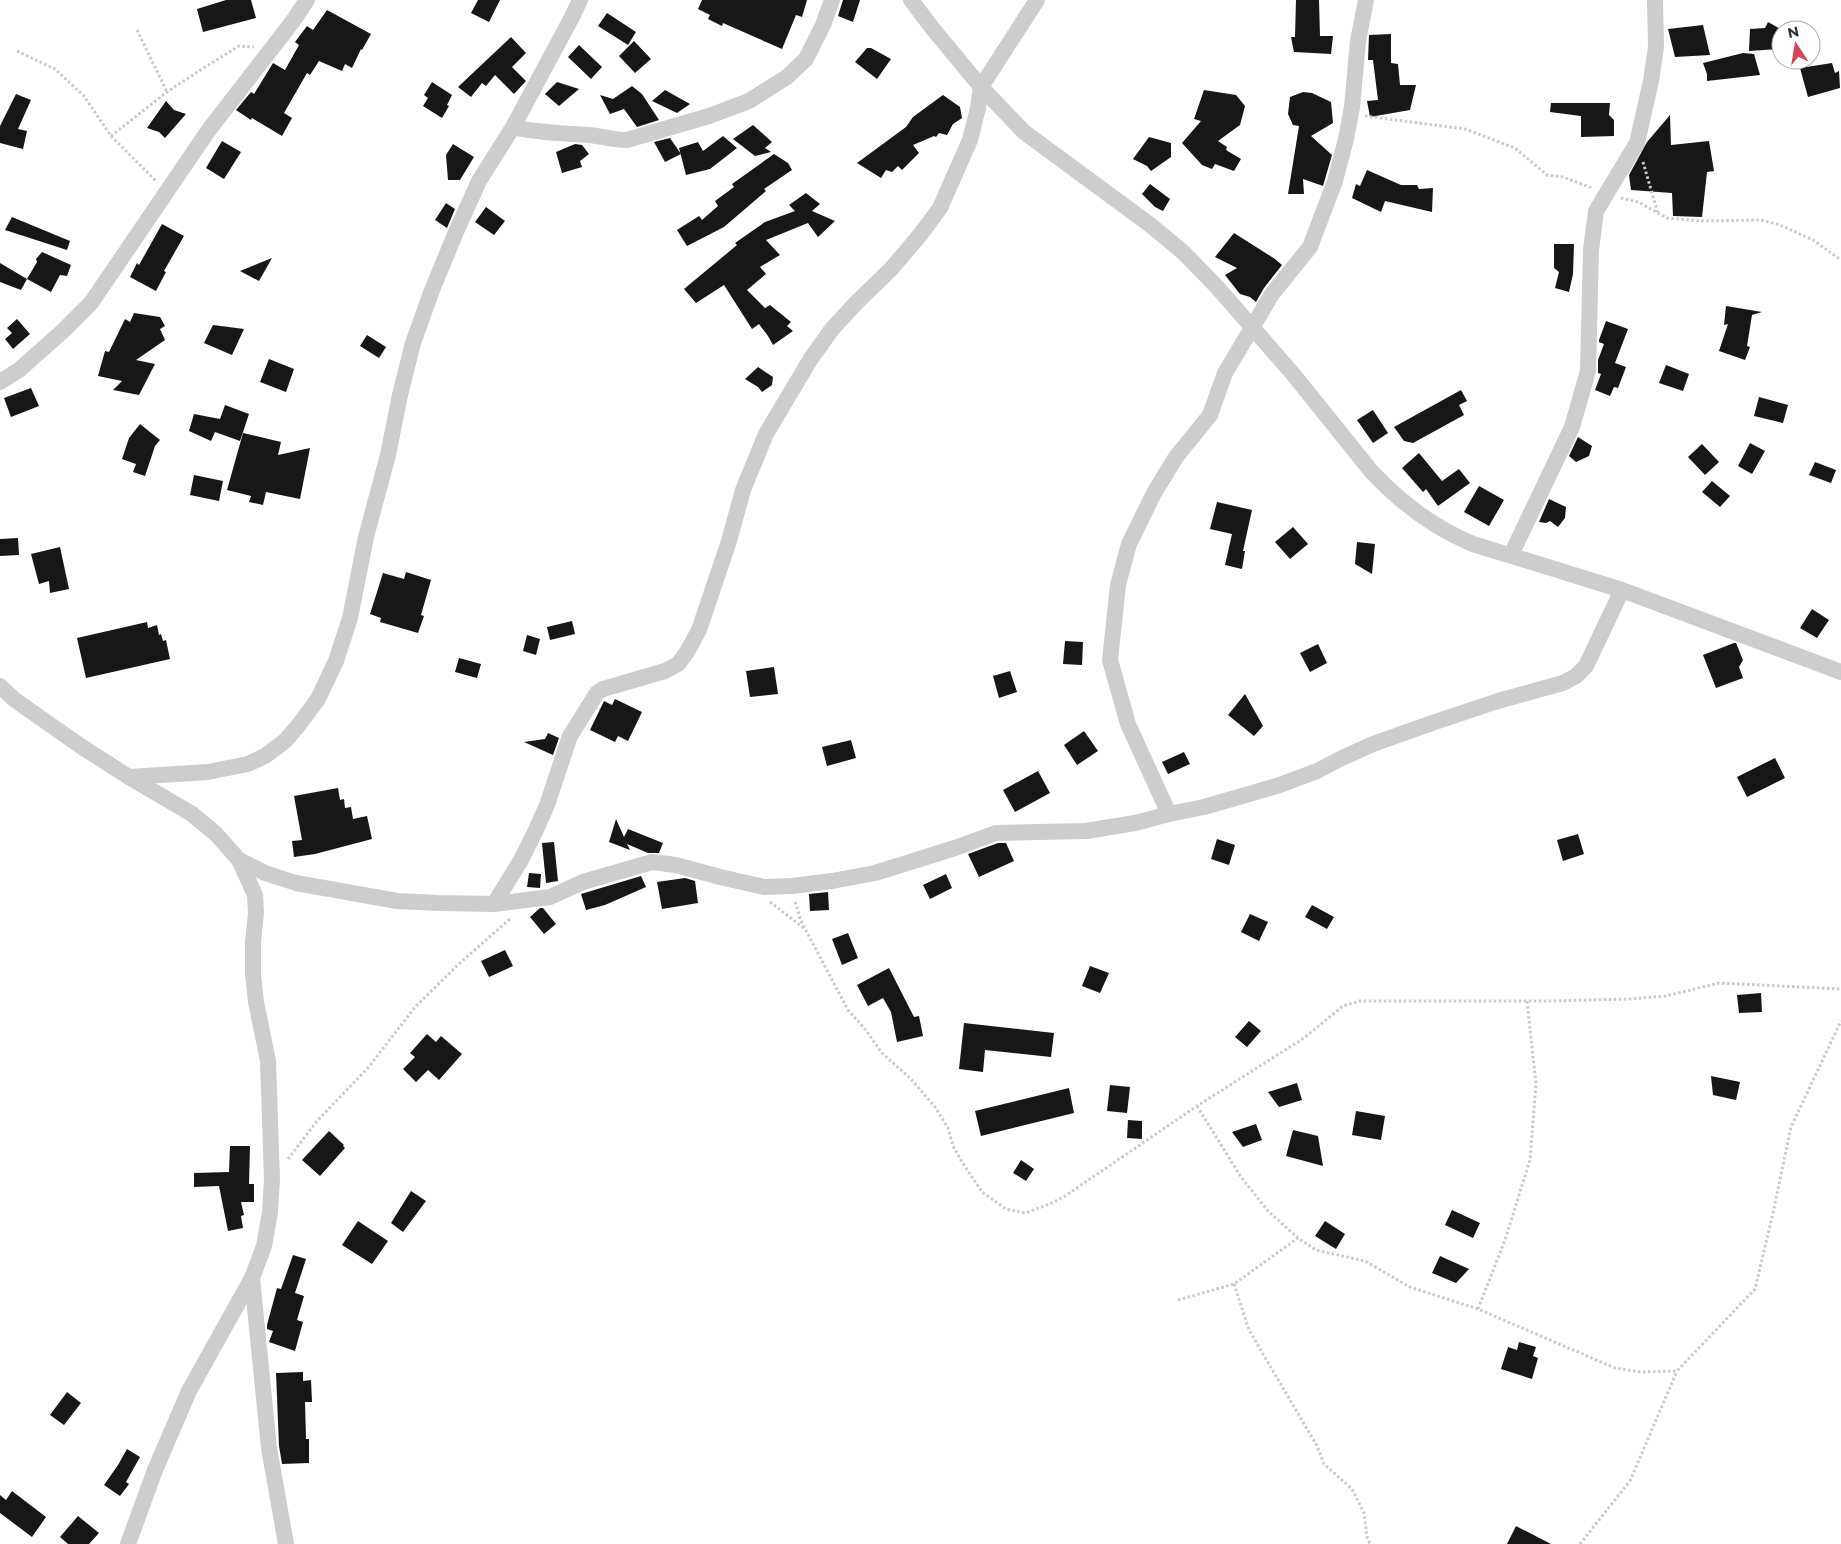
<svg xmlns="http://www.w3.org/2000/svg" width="1841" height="1544" viewBox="0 0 1841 1544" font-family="Montserrat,sans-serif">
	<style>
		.building { fill: #171717 }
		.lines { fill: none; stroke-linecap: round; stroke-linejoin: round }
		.path { stroke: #cacaca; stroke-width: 3; stroke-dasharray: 2.5 2.5; stroke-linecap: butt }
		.street { stroke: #cdcdcd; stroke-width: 16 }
	</style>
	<rect width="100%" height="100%" fill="#fff"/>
	<g class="building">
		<path d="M 226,0 L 251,0 L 256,18 L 203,32 L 197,9 Z"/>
		<path d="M 478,0 L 500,0 L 489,22 L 471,13 Z"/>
		<path d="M 702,0 L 807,0 L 802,17 L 796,15 L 782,49 L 723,23 L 722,26 L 708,19 L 710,15 L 698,9 Z"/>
		<path d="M 843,0 L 860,0 L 853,22 L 838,16 Z"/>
		<path d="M 1296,0 L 1319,0 L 1320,36 L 1333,36 L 1331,54 L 1294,52 L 1291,37 L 1295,37 Z"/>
		<path d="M 327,10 L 371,34 L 362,50 L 361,49 L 352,68 L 345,64 L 342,71 L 319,61 L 310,75 L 307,73 L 284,113 L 292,118 L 282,136 L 252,118 L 251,120 L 236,110 L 251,92 L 254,94 L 273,63 L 285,70 L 299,45 L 295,42 L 307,26 L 313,30 Z"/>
		<path d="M 607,13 L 636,32 L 628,45 L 598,26 Z"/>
		<path d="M 1768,22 L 1782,30 L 1781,30 L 1781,36 L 1776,38 L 1779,49 L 1749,51 L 1750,29 L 1765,28 Z"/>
		<path d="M 1703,25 L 1710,55 L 1675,57 L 1668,29 Z"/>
		<path d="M 1391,34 L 1391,63 L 1398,64 L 1400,85 L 1416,85 L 1410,110 L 1370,117 L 1367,101 L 1378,100 L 1373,60 L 1368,60 L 1369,35 Z"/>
		<path d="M 511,37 L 526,53 L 512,67 L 526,81 L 514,94 L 495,75 L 486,86 L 482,83 L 471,97 L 458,87 Z"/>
		<path d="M 634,41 L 651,59 L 635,73 L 619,56 Z"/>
		<path d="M 579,45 L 602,67 L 591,79 L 568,57 Z"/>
		<path d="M 867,48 L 871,48 L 891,59 L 877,79 L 855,62 Z"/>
		<path d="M 1743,53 L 1754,54 L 1760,75 L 1707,81 L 1707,74 L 1703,63 Z"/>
		<path d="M 1832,63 L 1835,73 L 1839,71 L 1840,88 L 1808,97 L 1800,68 Z"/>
		<path d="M 432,82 L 452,95 L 447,105 L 449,106 L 442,118 L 423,106 L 428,98 L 424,95 Z"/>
		<path d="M 557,82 L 579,89 L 559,106 L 545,94 Z"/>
		<path d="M 632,86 L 642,94 L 659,120 L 637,127 L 624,109 L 610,114 L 600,95 L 613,99 Z"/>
		<path d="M 665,90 L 690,104 L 677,113 L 652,101 Z"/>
		<path d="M 1204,90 L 1236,95 L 1245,106 L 1240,125 L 1218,141 L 1227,147 L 1226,150 L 1241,159 L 1234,171 L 1215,164 L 1212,169 L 1202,165 L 1182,143 L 1201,121 L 1194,119 Z"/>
		<path d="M 1303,92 L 1312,93 L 1331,102 L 1333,123 L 1311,136 L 1332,155 L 1323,186 L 1303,179 L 1304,194 L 1288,194 L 1299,126 L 1293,125 L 1288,114 L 1290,97 Z"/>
		<path d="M 16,94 L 31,100 L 18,129 L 27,131 L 23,149 L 0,143 L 0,126 Z"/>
		<path d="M 943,95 L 960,107 L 962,118 L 953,124 L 947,135 L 939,133 L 936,137 L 934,136 L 913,145 L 919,153 L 902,170 L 898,166 L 892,172 L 886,170 L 881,178 L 857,163 L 906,127 L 913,117 Z"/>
		<path d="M 166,101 L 174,110 L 186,114 L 165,138 L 159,132 L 147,128 Z"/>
		<path d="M 1551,103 L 1610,103 L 1609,115 L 1614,120 L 1614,136 L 1581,137 L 1581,116 L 1550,112 Z"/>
		<path d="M 1670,115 L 1671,145 L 1709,141 L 1714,171 L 1707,172 L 1702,217 L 1673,216 L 1672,193 L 1631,190 L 1629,175 L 1647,142 Z"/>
		<path d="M 753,125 L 772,142 L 765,148 L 771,152 L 755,156 L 733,139 Z"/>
		<path d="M 723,136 L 737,148 L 710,169 L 686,175 L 679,148 L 698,142 L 703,151 Z"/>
		<path d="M 1149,137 L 1171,143 L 1171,157 L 1151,171 L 1147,166 L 1133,159 Z"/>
		<path d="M 670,138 L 681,154 L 665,162 L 654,142 Z"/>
		<path d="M 222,141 L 241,152 L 224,179 L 206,168 Z"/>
		<path d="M 453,144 L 474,157 L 460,180 L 448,180 L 446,155 Z"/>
		<path d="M 575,144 L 582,145 L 589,154 L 580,161 L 582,167 L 562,173 L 556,152 Z"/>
		<path d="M 774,154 L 788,163 L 792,170 L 764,189 L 766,191 L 724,227 L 687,246 L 677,230 L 699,216 L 702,220 L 718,206 L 715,201 L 734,187 L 732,184 Z"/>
		<path d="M 1367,170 L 1401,185 L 1417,185 L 1419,189 L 1433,188 L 1432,212 L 1385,201 L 1381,212 L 1352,198 L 1356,184 L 1360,186 Z"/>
		<path d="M 1150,184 L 1170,199 L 1163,211 L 1155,207 L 1142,194 Z"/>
		<path d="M 806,193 L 820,204 L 812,211 L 835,221 L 818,237 L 808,223 L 766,240 L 780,255 L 760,267 L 766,274 L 747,290 L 765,308 L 770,305 L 791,322 L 787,326 L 793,331 L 773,345 L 768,336 L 759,324 L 752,329 L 724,285 L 696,303 L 684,289 L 737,245 L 735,243 L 765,222 L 795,211 L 789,205 Z"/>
		<path d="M 446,203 L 455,209 L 447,228 L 435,220 Z"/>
		<path d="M 486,207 L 505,221 L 494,235 L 475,222 Z"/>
		<path d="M 12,217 L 70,241 L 67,250 L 5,230 Z"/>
		<path d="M 162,224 L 184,236 L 164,271 L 166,272 L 156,291 L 130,277 L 137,263 L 139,265 Z"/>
		<path d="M 1234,233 L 1275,259 L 1282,265 L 1264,288 L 1256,302 L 1250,297 L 1240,294 L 1225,275 L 1237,268 L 1215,257 Z"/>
		<path d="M 1554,244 L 1574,244 L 1573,274 L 1569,292 L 1555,288 L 1559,272 L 1554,268 Z"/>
		<path d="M 42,252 L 71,265 L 67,276 L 60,275 L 51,292 L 27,279 L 37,262 L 36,259 Z"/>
		<path d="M 272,258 L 259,281 L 240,271 Z"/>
		<path d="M 0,263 L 27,279 L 21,290 L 0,282 Z"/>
		<path d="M 1726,306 L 1762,312 L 1752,315 L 1747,346 L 1750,347 L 1745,360 L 1719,351 L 1728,324 L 1724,325 Z"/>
		<path d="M 134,313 L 160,317 L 165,326 L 160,329 L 165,340 L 136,360 L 155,364 L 139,395 L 113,390 L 122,381 L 98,376 L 105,351 L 109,352 L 125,319 L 130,322 Z"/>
		<path d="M 17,319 L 30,334 L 13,349 L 5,339 L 12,333 L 7,328 Z"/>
		<path d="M 1606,321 L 1628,329 L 1615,363 L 1626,367 L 1618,388 L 1614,387 L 1610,396 L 1595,390 L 1601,374 L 1598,373 L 1598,360 L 1604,344 L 1599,342 L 1599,340 Z"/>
		<path d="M 213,325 L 244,329 L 232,355 L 204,343 Z"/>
		<path d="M 367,335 L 386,347 L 379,358 L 360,346 Z"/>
		<path d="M 269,359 L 294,369 L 286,392 L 260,382 Z"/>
		<path d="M 1666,365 L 1689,374 L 1683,391 L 1659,383 Z"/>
		<path d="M 758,367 L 773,377 L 772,385 L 762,392 L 758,387 L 745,379 Z"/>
		<path d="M 31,388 L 39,406 L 11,417 L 4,398 Z"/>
		<path d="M 1461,390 L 1467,401 L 1459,405 L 1464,415 L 1413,443 L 1404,441 L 1394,427 Z"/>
		<path d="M 1759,397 L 1788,405 L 1783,423 L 1754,416 Z"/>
		<path d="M 225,405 L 249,414 L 240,441 L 215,432 L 211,441 L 189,431 L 194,414 L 220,419 Z"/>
		<path d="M 1373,410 L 1388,433 L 1373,443 L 1357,420 Z"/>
		<path d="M 140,424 L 160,440 L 155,446 L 145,476 L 133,472 L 136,464 L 122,459 L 129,438 Z"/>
		<path d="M 243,433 L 281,442 L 278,455 L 310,448 L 300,499 L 266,492 L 263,505 L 249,502 L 251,496 L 227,490 Z"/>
		<path d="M 1578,437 L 1592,446 L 1589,456 L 1576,462 L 1569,456 Z"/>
		<path d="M 1750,443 L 1765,451 L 1752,474 L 1738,466 Z"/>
		<path d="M 1702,444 L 1719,462 L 1705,475 L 1688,457 Z"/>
		<path d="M 1419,453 L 1442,481 L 1459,469 L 1470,483 L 1438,506 L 1426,489 L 1423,492 L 1402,468 Z"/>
		<path d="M 1815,462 L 1836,470 L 1831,483 L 1809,475 Z"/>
		<path d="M 194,475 L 223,481 L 219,501 L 190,495 Z"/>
		<path d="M 1712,481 L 1730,496 L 1720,507 L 1702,492 Z"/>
		<path d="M 1479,486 L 1504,500 L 1489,526 L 1464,512 Z"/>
		<path d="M 1549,499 L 1566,507 L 1565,518 L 1558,527 L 1550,521 L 1546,523 L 1539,522 Z"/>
		<path d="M 1217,502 L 1252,510 L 1243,551 L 1245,551 L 1242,569 L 1225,565 L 1232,534 L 1210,529 Z"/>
		<path d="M 1293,527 L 1308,544 L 1290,559 L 1275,542 Z"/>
		<path d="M 18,538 L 19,555 L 0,556 L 0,539 Z"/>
		<path d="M 1357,542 L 1375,544 L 1372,574 L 1355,564 Z"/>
		<path d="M 60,547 L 69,589 L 50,593 L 49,581 L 39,584 L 31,554 Z"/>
		<path d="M 406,572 L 431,580 L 421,615 L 424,616 L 418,633 L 380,622 L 381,618 L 370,614 L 383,573 L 404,579 Z"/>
		<path d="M 1812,609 L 1829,620 L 1817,638 L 1800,628 Z"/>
		<path d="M 572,621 L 575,634 L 550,640 L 547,627 Z"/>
		<path d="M 147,622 L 148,628 L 157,625 L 159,635 L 161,634 L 163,641 L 166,640 L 170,659 L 86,678 L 77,638 Z"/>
		<path d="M 527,635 L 540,639 L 536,655 L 523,651 Z"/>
		<path d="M 1065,641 L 1083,642 L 1082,665 L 1063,664 Z"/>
		<path d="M 1734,643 L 1736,643 L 1743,660 L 1739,667 L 1743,678 L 1716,688 L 1703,655 Z"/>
		<path d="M 1318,644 L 1327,663 L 1310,672 L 1300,653 Z"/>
		<path d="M 459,658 L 481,664 L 477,678 L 455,672 Z"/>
		<path d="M 774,667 L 778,694 L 750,697 L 746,671 Z"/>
		<path d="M 1010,671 L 1017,692 L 999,698 L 993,676 Z"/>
		<path d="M 1245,694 L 1263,726 L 1254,736 L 1228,715 Z"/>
		<path d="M 615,699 L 642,712 L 628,741 L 618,736 L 615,742 L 590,730 L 604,701 L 612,705 Z"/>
		<path d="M 1084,731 L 1098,751 L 1077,765 L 1064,745 Z"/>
		<path d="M 548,733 L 559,738 L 553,755 L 524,742 L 545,739 Z"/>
		<path d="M 851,740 L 856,758 L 827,766 L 822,747 Z"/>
		<path d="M 1184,752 L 1190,764 L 1168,774 L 1162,762 Z"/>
		<path d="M 1775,758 L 1785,778 L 1747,797 L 1737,777 Z"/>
		<path d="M 1038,771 L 1050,793 L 1015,812 L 1003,790 Z"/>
		<path d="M 338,788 L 340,800 L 344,799 L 345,808 L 351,807 L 353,819 L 367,816 L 372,839 L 315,854 L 294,857 L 292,841 L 302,840 L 294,796 Z"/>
		<path d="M 616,819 L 624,837 L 628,829 L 663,843 L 659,853 L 648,853 L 627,844 L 630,850 L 609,842 Z"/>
		<path d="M 1578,834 L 1584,854 L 1563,861 L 1557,840 Z"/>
		<path d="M 1217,839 L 1235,845 L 1229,865 L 1211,859 Z"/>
		<path d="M 554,842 L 558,881 L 546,883 L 542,843 Z"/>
		<path d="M 998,843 L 1006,843 L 1014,861 L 979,877 L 968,854 Z"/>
		<path d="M 529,873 L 541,874 L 540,888 L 527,887 Z"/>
		<path d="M 946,874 L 952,888 L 930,899 L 923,885 Z"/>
		<path d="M 641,876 L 646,887 L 605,905 L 586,910 L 581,894 Z"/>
		<path d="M 685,878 L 695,881 L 698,903 L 662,909 L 657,882 Z"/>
		<path d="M 828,892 L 829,910 L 810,911 L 809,894 Z"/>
		<path d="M 1312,905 L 1334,917 L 1327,929 L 1305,917 Z"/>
		<path d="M 540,908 L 543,908 L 556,924 L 544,934 L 530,917 Z"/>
		<path d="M 1250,914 L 1268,922 L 1259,941 L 1241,932 Z"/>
		<path d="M 848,933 L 858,958 L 842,965 L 832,939 Z"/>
		<path d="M 505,950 L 513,966 L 489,977 L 481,961 Z"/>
		<path d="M 1090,966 L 1109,973 L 1100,993 L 1082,986 Z"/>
		<path d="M 889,968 L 914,1017 L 919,1016 L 923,1036 L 897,1042 L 891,1012 L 883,998 L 868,1006 L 857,985 Z"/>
		<path d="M 1761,993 L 1762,1012 L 1739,1013 L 1737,995 Z"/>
		<path d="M 1249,1021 L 1261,1031 L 1247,1047 L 1235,1037 Z"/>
		<path d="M 964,1023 L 1054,1033 L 1051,1057 L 985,1050 L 983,1072 L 959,1069 Z"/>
		<path d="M 427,1034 L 436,1042 L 441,1036 L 462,1054 L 439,1080 L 428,1070 L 416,1082 L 403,1069 L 415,1057 L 410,1053 Z"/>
		<path d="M 1711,1076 L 1740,1082 L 1736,1100 L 1713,1095 Z"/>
		<path d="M 1297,1083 L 1302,1100 L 1279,1107 L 1268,1092 Z"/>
		<path d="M 1110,1085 L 1130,1087 L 1127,1113 L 1107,1111 Z"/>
		<path d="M 1069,1088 L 1074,1113 L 981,1136 L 975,1111 Z"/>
		<path d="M 1356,1111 L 1385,1116 L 1381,1140 L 1352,1135 Z"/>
		<path d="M 1128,1120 L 1142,1121 L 1142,1139 L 1127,1138 Z"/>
		<path d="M 1256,1124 L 1262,1140 L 1243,1147 L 1232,1132 Z"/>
		<path d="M 1293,1130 L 1318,1136 L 1323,1166 L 1286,1156 Z"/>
		<path d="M 329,1131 L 344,1145 L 343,1146 L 345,1148 L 320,1176 L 302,1160 Z"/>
		<path d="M 230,1146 L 250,1146 L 249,1184 L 254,1184 L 254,1202 L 241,1202 L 244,1215 L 241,1216 L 243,1228 L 228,1231 L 219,1186 L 194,1187 L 194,1173 L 229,1172 Z"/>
		<path d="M 1021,1160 L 1034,1169 L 1026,1181 L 1013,1173 Z"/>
		<path d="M 411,1191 L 426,1201 L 403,1232 L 391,1223 Z"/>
		<path d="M 1452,1210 L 1480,1223 L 1473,1238 L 1445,1225 Z"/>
		<path d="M 358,1221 L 388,1241 L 372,1264 L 342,1245 Z"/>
		<path d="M 1325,1221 L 1345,1234 L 1336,1249 L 1315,1236 Z"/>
		<path d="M 293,1255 L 306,1259 L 295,1293 L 304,1296 L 297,1320 L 303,1322 L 295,1351 L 269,1342 L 273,1331 L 267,1329 L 267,1325 L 277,1288 L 281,1289 Z"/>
		<path d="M 1440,1256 L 1469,1269 L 1456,1283 L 1432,1273 Z"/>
		<path d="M 1519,1342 L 1536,1347 L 1533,1356 L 1538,1358 L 1532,1379 L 1501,1369 L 1508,1347 L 1517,1350 Z"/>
		<path d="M 303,1372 L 303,1381 L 311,1380 L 312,1402 L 305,1402 L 306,1439 L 309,1439 L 309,1463 L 282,1464 L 279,1446 L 276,1373 Z"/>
		<path d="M 67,1392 L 81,1403 L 64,1425 L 50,1415 Z"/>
		<path d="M 127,1449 L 140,1457 L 126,1482 L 129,1484 L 120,1496 L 104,1485 L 118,1465 Z"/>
		<path d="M 12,1491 L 46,1517 L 32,1537 L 0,1513 L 0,1495 L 6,1500 Z"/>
		<path d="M 78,1516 L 99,1533 L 89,1544 L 68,1544 L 60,1537 Z"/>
		<path d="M 1516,1526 L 1551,1544 L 1507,1544 Z"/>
	</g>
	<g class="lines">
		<g class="path">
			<path d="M 137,30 L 167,92"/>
			<path d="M 17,51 L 55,69 L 84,96 L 111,136 L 156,181"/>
			<path d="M 1365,116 L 1465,129 L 1515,148 L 1547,175 L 1563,177 L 1592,188"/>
			<path d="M 111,136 L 167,92 L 205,67 L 239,46 L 254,47"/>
			<path d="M 1643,162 L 1658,214"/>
			<path d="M 1621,198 L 1638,202 L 1667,218 L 1701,221 L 1761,220 L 1780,225 L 1813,240 L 1841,260"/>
			<path d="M 770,902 L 805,929"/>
			<path d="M 795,902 L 801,921 L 848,1010 L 865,1029 L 882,1053 L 911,1079 L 935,1107 L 948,1128 L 953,1146 L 962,1162 L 982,1192 L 1006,1209 L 1025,1213 L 1050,1204 L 1065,1196 L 1197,1106 L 1304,1038 L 1343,1006 L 1359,1001 L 1552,1001 L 1629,999 L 1666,996 L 1719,983 L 1841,989"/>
			<path d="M 1197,1106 L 1241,1177 L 1268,1211 L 1298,1238 L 1316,1250 L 1365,1261 L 1410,1287 L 1478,1309 L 1615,1368 L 1641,1372 L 1677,1371 L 1755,1289 L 1773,1213 L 1791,1127 L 1841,1021"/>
			<path d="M 288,1159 L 317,1121 L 367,1069 L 416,1006 L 460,963 L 511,918"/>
			<path d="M 1234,1284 L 1249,1330 L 1317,1446 L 1324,1464 L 1352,1489 L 1364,1513 L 1367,1537 L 1370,1544"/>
			<path d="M 1178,1300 L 1234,1284 L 1298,1238"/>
			<path d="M 1478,1309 L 1505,1240 L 1530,1160 L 1536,1084 L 1527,1001"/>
			<path d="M 1580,1544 L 1630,1481 L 1677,1371"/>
		</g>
		<g class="street">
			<path d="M 911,0 L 933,29 L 981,87 L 1024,132 L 1149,224 L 1183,252 L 1217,287 L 1293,374 L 1371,471 C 1399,501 1434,528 1473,544 L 1622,590 L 1841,672"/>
			<path d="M 513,127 C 537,133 563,133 588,135 C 601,136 613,140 627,140 L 709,116 L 749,101 L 787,77 L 806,59 L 823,25 L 832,0"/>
			<path d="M 0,382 L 19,370 L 64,330 L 91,303 L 208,131 L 293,21 L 307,0"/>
			<path d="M 1511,555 L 1572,427 L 1588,371 L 1591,250 L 1596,211 L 1637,143 L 1651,81 L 1656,47 L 1655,0"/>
			<path d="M 0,686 L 15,700 L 82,747 L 129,777 L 192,814 L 216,834 L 239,860 L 255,895 L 256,913 L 253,942 L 253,974 L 256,1002 L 268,1061 L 272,1179 L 270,1212 L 264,1246 L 252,1278 L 189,1391 L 155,1470 L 128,1544"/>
			<path d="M 129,777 L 208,772 L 248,764 L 265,756 L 285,741 L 298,726 L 318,699 L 336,661 L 350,618 L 366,537 L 388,455 L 400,395 L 413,343 L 432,290 L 456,232 L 479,181 L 513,127 L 572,17 L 580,0"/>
			<path d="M 1169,814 L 1128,724 L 1110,660 L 1118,585 L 1129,544 L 1154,493 L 1176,457 L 1210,415 L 1225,373 L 1272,294 L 1310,247 L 1335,181 L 1346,139 L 1352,107 L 1358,41 L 1366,0"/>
			<path d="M 239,860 L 265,873 L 296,883 L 397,901 L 438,903 L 494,904 L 550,897 L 583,882 L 652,862 L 676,865 L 720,877 L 764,887 L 792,886 L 832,881 L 875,873 L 955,848 L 996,833 L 1086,831 L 1135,823 L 1169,814 L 1204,807 L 1277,786 L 1317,771 L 1342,758 L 1373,744 L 1435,722 L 1498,701 L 1563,683 L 1576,676 L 1586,666 L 1622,590"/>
			<path d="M 494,904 L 521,860 L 535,832 L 547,805 L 570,736 L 597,693 L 603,689 L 665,671 L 678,664 L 687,652 L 699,630 L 729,541 L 743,490 L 766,434 L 810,360 L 832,329 L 857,302 L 891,269 L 920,235 L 940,208 L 970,140 L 978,108 L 981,87 L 1037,0"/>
			<path d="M 252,1278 L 269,1448 L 286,1544"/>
		</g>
	</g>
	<g transform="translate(1796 45) rotate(348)"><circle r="24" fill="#ffffff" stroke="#acacac"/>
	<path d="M0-4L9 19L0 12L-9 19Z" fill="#d44656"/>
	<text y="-8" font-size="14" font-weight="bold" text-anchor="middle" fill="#303030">N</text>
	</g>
</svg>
